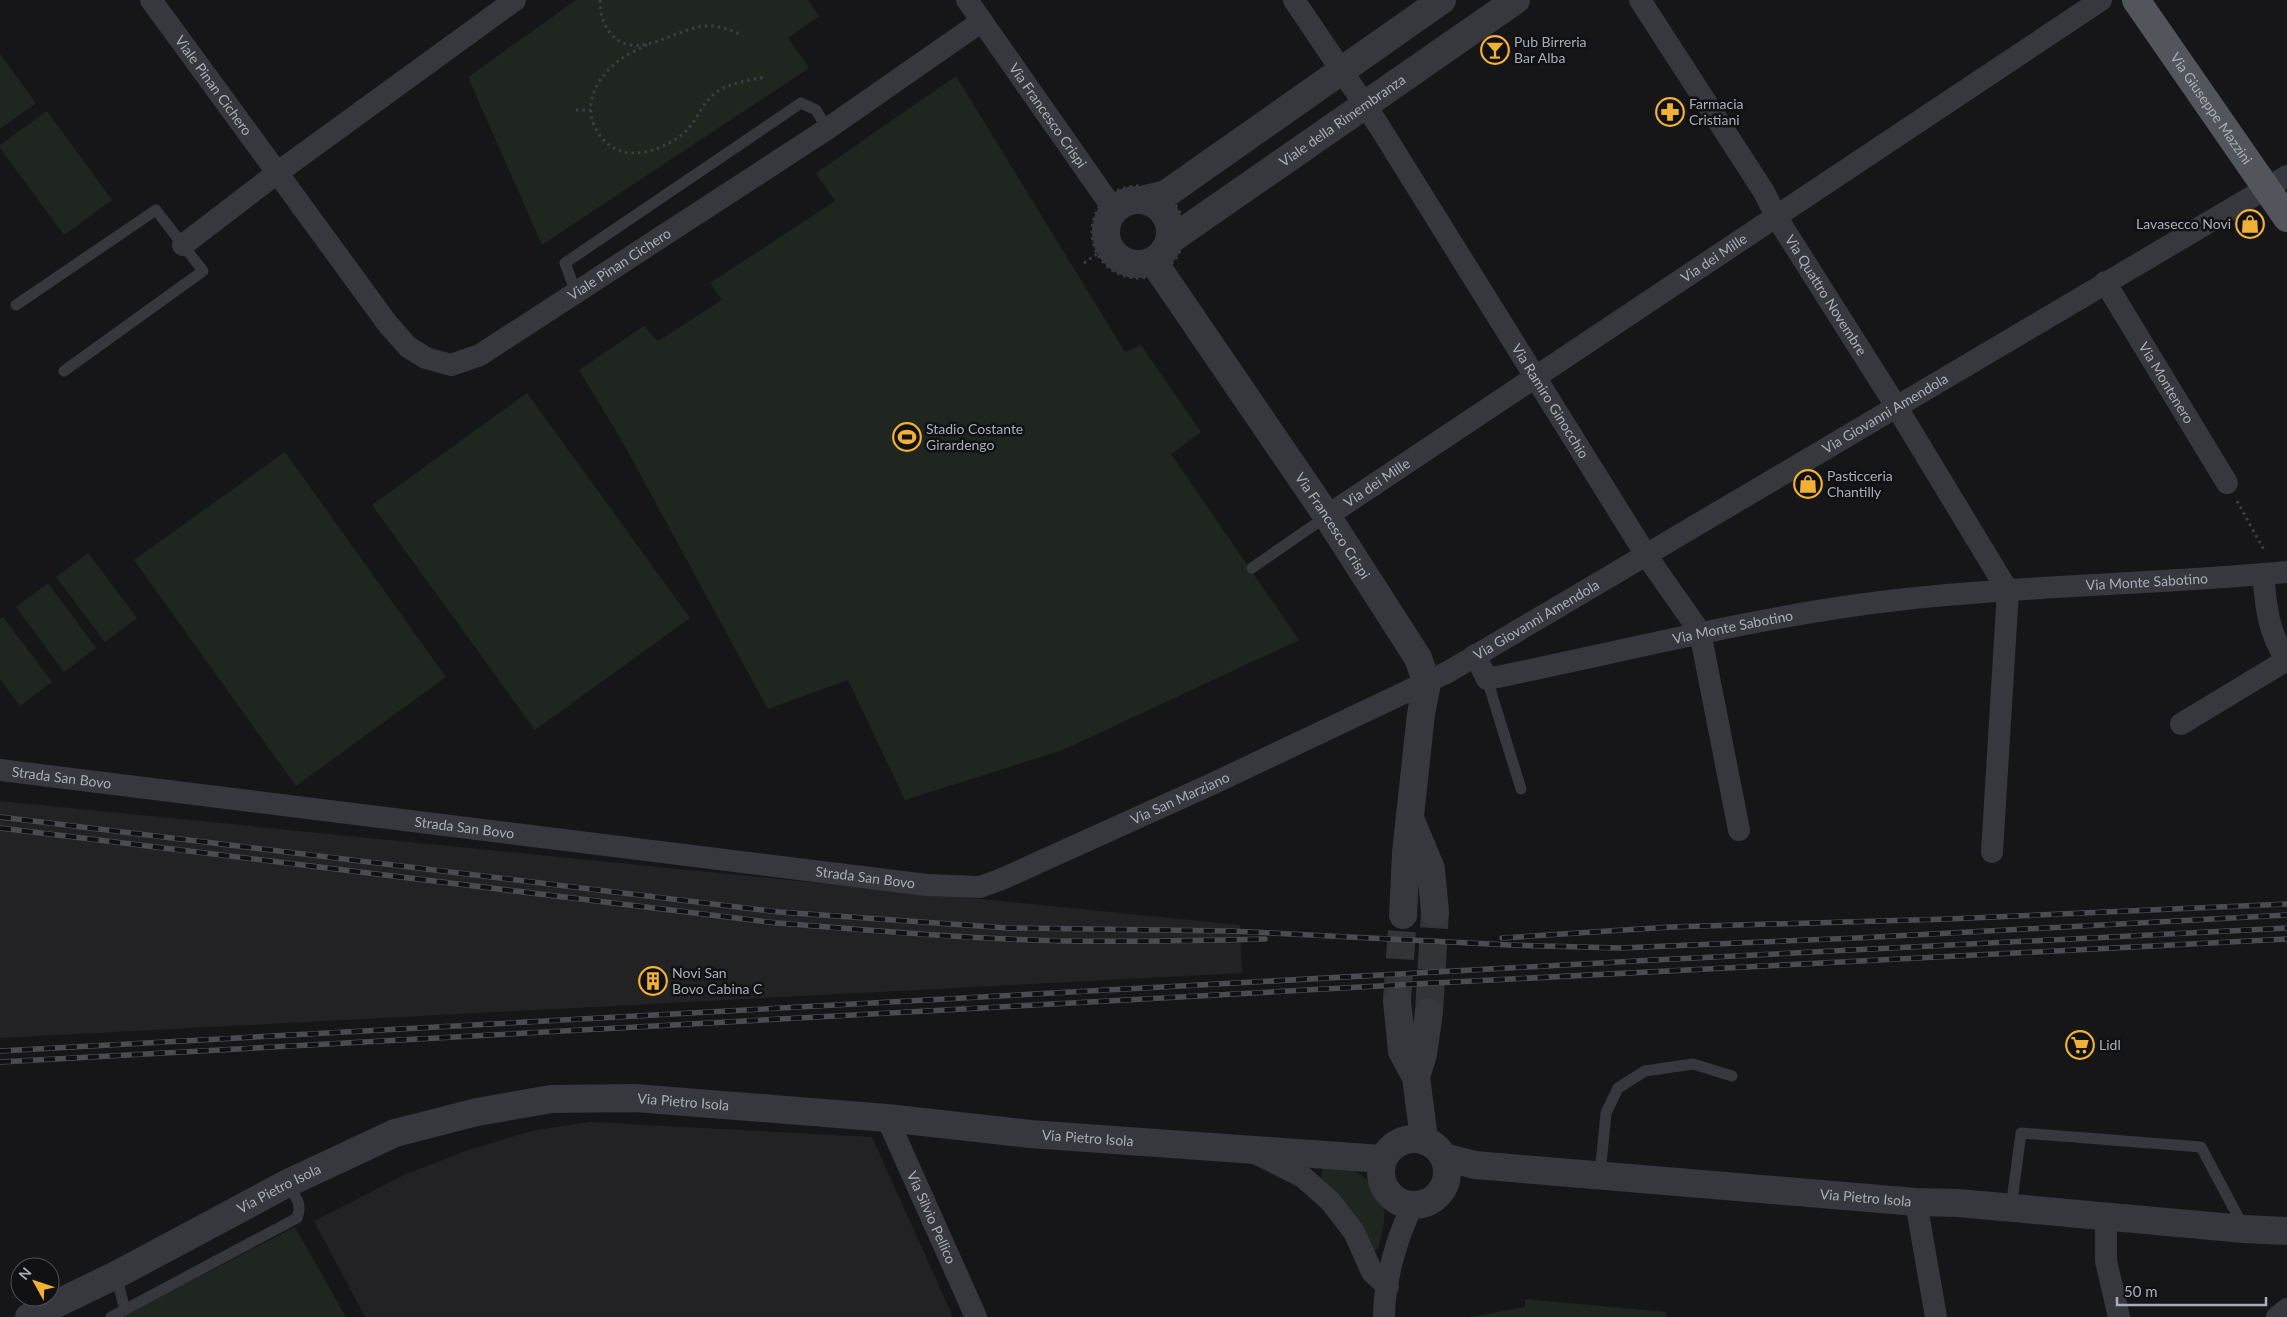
<svg xmlns="http://www.w3.org/2000/svg" width="2287" height="1317" viewBox="0 0 2287 1317" font-family="Lato,sans-serif">
	<style>
		.built { fill: #222225 }
		.green { fill: #1e261f }
		.lines { fill: none; stroke-linecap: round; stroke-linejoin: round }
		.tertiary-tunnel { stroke: #333438; stroke-width: 28; stroke-dasharray: 28 14; stroke-linecap: butt }
		.path { stroke: #3d3f44; stroke-width: 3; stroke-dasharray: 2.5 4; stroke-linecap: butt }
		.service { stroke: #37383d; stroke-width: 11 }
		.minor { stroke: #37383d; stroke-width: 22 }
		.tertiary { stroke: #37383d; stroke-width: 28 }
		.primary { stroke: #53555c; stroke-width: 28 }
		.rail-casing { stroke: #4a4c52; stroke-width: 5.5 }
		.rail { stroke: #111113; stroke-width: 4; stroke-dasharray: 11; stroke-linecap: butt }
		.labels { text-anchor: middle; stroke-width: 5; stroke-linejoin: round; paint-order: stroke }
		.poi-label { font-size: 14px; fill: #a8adb8; stroke: #111113; text-anchor: start }
		.street-label { font-size: 14px; fill: #a8adb8; stroke: #111113 }
	</style>
	<rect width="100%" height="100%" fill="#161618"/>
	<g class="built">
		<path d="M 0,801 L 1240,925 L 1242,973 L 0,1038 Z"/>
		<path d="M 590,1122 L 872,1137 L 953,1317 L 365,1317 L 314,1221 L 406,1174 L 468,1150 L 535,1130 Z"/>
	</g>
	<g class="green">
		<path d="M 576,0 L 808,0 L 819,16 L 788,38 L 809,68 L 542,245 L 468,77 Z"/>
		<path d="M 0,54 L 36,103 L 0,129 Z"/>
		<path d="M 956,76 L 1125,352 L 1141,345 L 1201,432 L 1171,454 L 1299,640 L 1063,750 L 905,800 L 848,680 L 768,709 L 622,441 L 579,370 L 644,326 L 658,341 L 722,300 L 710,283 L 835,201 L 816,173 Z"/>
		<path d="M 47,111 L 112,200 L 64,235 L 0,148 L 0,145 Z"/>
		<path d="M 527,393 L 690,618 L 535,730 L 372,505 Z"/>
		<path d="M 285,452 L 446,677 L 296,786 L 134,560 Z"/>
		<path d="M 88,553 L 137,618 L 105,642 L 56,577 Z"/>
		<path d="M 48,583 L 96,648 L 64,672 L 16,607 Z"/>
		<path d="M 3,617 L 52,682 L 20,706 L 0,679 L 0,619 Z"/>
		<path d="M 1323,1164 C 1347,1166 1364,1171 1376,1192 C 1378,1196 1382,1201 1383,1206 C 1387,1219 1381,1236 1378,1249 L 1373,1251 L 1321,1178 Z"/>
		<path d="M 295,1227 L 346,1317 L 122,1317 Z"/>
		<path d="M 1525,1299 L 1666,1312 L 1667,1317 L 1470,1317 L 1525,1307 Z"/>
	</g>
	<g class="lines">
		<g class="tertiary-tunnel">
			<path d="M 1397,1001 L 1403,915"/>
			<path d="M 1429,1012 L 1435,912"/>
		</g>
		<g class="path">
			<path d="M 600,0 C 600,14 603,25 612,35 C 640,64 679,23 713,26 C 723,27 733,31 742,35"/>
			<path d="M 647,45 C 637,50 625,55 617,62 C 598,77 584,102 594,125 C 612,166 655,156 684,133 C 697,122 702,101 718,91 C 730,83 750,80 765,77"/>
			<path d="M 576,110 L 590,110"/>
			<circle cx="1138" cy="232" r="46"/>
			<path d="M 1084,263 L 1097,254"/>
			<path d="M 2237,501 L 2265,552"/>
		</g>
		<g class="service">
			<path d="M 576,293 L 565,263 L 801,103 L 816,110 L 827,129"/>
			<path d="M 16,305 L 156,210 L 203,271 L 64,371"/>
			<path d="M 1252,568 L 1327,516"/>
			<path d="M 1487,679 L 1521,789"/>
			<path d="M 1600,1175 L 1606,1113 L 1618,1088 L 1645,1071 L 1693,1064 L 1732,1076"/>
			<path d="M 2011,1208 L 2021,1133 L 2201,1147 L 2244,1228"/>
			<path d="M 116,1275 L 125,1310"/>
			<path d="M 111,1317 L 297,1218 C 303,1203 295,1196 286,1184"/>
		</g>
		<g class="minor">
			<path id="s1" d="M 151,0 L 387,323 L 408,347 L 426,358 L 451,365 L 480,355 L 827,129 L 982,21"/>
			<path id="s2" d="M 967,0 L 1114,210"/>
			<path id="s3" d="M 1294,0 L 1379,126 L 1646,555 L 1700,632 L 1739,830"/>
			<path id="s4" d="M 1640,0 L 1764,192 L 1777,218 L 1896,406 L 2008,591 L 1992,852"/>
			<path d="M 183,245 L 277,173 L 515,0"/>
			<path id="s5" d="M 2105,282 L 2227,483"/>
			<path id="s6" d="M 1327,516 L 2101,0"/>
			<path d="M 2263,574 C 2266,607 2268,632 2287,661"/>
			<path id="s7" d="M 1475,655 L 1487,679 C 1627,651 1765,614 1906,599 C 2033,585 2160,584 2287,572"/>
			<path d="M 2181,724 L 2287,660"/>
			<path id="s8" d="M 0,770 L 927,885 L 980,887 L 1002,879 L 1212,784 L 1448,672 L 2287,176"/>
			<path id="s9" d="M 887,1118 L 976,1317"/>
			<path d="M 1253,1152 L 1303,1177 L 1331,1202 L 1354,1232 L 1372,1272 L 1388,1287"/>
			<path d="M 1916,1202 L 1936,1317"/>
			<path d="M 2106,1216 L 2106,1261 L 2119,1317"/>
			<path d="M 1384,1317 C 1384,1282 1397,1236 1413,1205"/>
			<path d="M 2277,1317 L 2287,1309"/>
		</g>
		<g class="tertiary">
			<circle cx="1138" cy="232" r="32"/>
			<path d="M 1141,200 L 1166,194 L 1442,0"/>
			<path id="s10" d="M 1169,241 L 1516,0"/>
			<path id="s11" d="M 1153,261 L 1327,516 L 1418,658 L 1427,683 L 1421,714 L 1406,853 L 1403,915"/>
			<path d="M 1411,821 L 1431,869 L 1435,912"/>
			<path d="M 1397,1001 L 1402,1051 L 1416,1077 L 1424,1139"/>
			<path d="M 1416,1077 L 1423,1054 L 1429,1012"/>
			<circle cx="1414" cy="1172" r="33"/>
			<path id="s12" d="M 1444,1157 L 1475,1165 L 1916,1202 L 1958,1203 L 2244,1229 L 2287,1231"/>
			<path id="s13" d="M 29,1317 L 116,1275 L 286,1184 L 395,1133 L 477,1112 L 551,1099 L 635,1098 L 887,1118 L 1030,1134 L 1382,1159"/>
		</g>
		<path class="primary" id="s14" d="M 2136,0 L 2287,218"/>
		<defs>
			<g id="rail">
				<path d="M 0,817 L 779,912 L 1008,928 L 1230,931 L 1510,945 L 1621,948 L 1857,938 L 2287,915"/>
				<path d="M 0,828 L 777,923 C 854,929 930,936 1007,939 C 1093,943 1179,941 1265,939"/>
				<path d="M 1502,938 L 1670,927 L 1948,919 L 2287,904"/>
				<path d="M 0,1051 L 1654,960 L 2287,928"/>
				<path d="M 0,1062 L 1415,984 L 2287,939"/>
			</g>
		</defs>
		<use href="#rail" class="rail-casing"/>
		<use href="#rail" class="rail"/>
	</g>
	<defs>
		<symbol id="bar-ring" viewBox="-11 -11 22 22"><circle r="9.5" fill="#111113" stroke="#f2b134" stroke-width="1.5"/><path d="M-6-5H6L.8 .8V4.5H3.5V6h-7V4.5H-.8V.8Z" fill="#f2b134"/></symbol>
		<symbol id="pharmacy-ring" viewBox="-11 -11 22 22"><circle r="9.5" fill="#111113" stroke="#f2b134" stroke-width="1.5"/><path d="M-2-6h4v4h4v4h-4v4h-4v-4h-4v-4h4Z" fill="#f2b134"/></symbol>
		<symbol id="shop-ring" viewBox="-11 -11 22 22"><circle r="9.5" fill="#111113" stroke="#f2b134" stroke-width="1.5"/><path d="M-5-2.5h2.3a2.7 3.5 0 0 1 5.4 0H5L5.5 6h-11ZM-1.5-2.5h3a1.5 2.3 0 0 0-3 0Z" fill="#f2b134"/></symbol>
		<symbol id="stadium-ring" viewBox="-11 -11 22 22"><circle r="9.5" fill="#111113" stroke="#f2b134" stroke-width="1.5"/><path d="M0-5a6.5 5 0 1 0 0 10a6.5 5 0 1 0 0-10ZM-3.5-1.8h7v3.6h-7Z" fill="#f2b134"/></symbol>
		<symbol id="building-ring" viewBox="-11 -11 22 22"><circle r="9.5" fill="#111113" stroke="#f2b134" stroke-width="1.5"/><path d="M-4-6H4V6H1V3H-1V6H-4ZM-2.5-4.3h1.7v1.8h-1.7ZM.8-4.3h1.7v1.8H.8ZM-2.5-1h1.7V.8h-1.7ZM.8-1h1.7V.8H.8Z" fill="#f2b134"/></symbol>
		<symbol id="supermarket-ring" viewBox="-11 -11 22 22"><circle r="9.5" fill="#111113" stroke="#f2b134" stroke-width="1.5"/><path d="M-6-5.5h2.5l.6 2H6L4.5 2H-2.5L-4.4-4H-6ZM-1.5 3.2a1.3 1.3 0 1 0 .1 0ZM3 3.2a1.3 1.3 0 1 0 .1 0Z" fill="#f2b134"/></symbol>
	</defs>
	<g fill-rule="evenodd">
		<use href="#bar-ring" x="1479" y="34" width="32" height="32"/>
		<use href="#pharmacy-ring" x="1654" y="96" width="32" height="32"/>
		<use href="#shop-ring" x="2234" y="208" width="32" height="32"/>
		<use href="#stadium-ring" x="891" y="421" width="32" height="32"/>
		<use href="#shop-ring" x="1792" y="468" width="32" height="32"/>
		<use href="#building-ring" x="637" y="965" width="32" height="32"/>
		<use href="#supermarket-ring" x="2064" y="1029" width="32" height="32"/>
	</g>
	<g class="labels">
		<g class="poi-label">
			<text x="1514" y="47">Pub Birreria<tspan x="1514" dy="16">Bar Alba</tspan></text>
			<text x="1689" y="109">Farmacia<tspan x="1689" dy="16">Cristiani</tspan></text>
			<text x="2231" y="229" text-anchor="end">Lavasecco Novi</text>
			<text x="926" y="434">Stadio Costante<tspan x="926" dy="16">Girardengo</tspan></text>
			<text x="1827" y="481">Pasticceria<tspan x="1827" dy="16">Chantilly</tspan></text>
			<text x="672" y="978">Novi San<tspan x="672" dy="16">Bovo Cabina C</tspan></text>
			<text x="2099" y="1050">Lidl</text>
		</g>
		<g class="street-label">
			<text dy="5" stroke="none"><textPath href="#s1" startOffset="106">Viale Pinan Cichero</textPath></text>
			<text dy="5" stroke="none"><textPath href="#s14" startOffset="132">Via Giuseppe Mazzini</textPath></text>
			<text dy="5" stroke="none"><textPath href="#s2" startOffset="141">Via Francesco Crispi</textPath></text>
			<text dy="5" stroke="none"><textPath href="#s10" startOffset="211">Viale della Rimembranza</textPath></text>
			<text dy="5" stroke="none"><textPath href="#s6" startOffset="465">Via dei Mille</textPath></text>
			<text dy="5" stroke="none"><textPath href="#s1" startOffset="676">Viale Pinan Cichero</textPath></text>
			<text dy="5" stroke="none"><textPath href="#s4" startOffset="349">Via Quattro Novembre</textPath></text>
			<text dy="5" stroke="none"><textPath href="#s5" startOffset="118">Via Montenero</textPath></text>
			<text dy="5" stroke="none"><textPath href="#s3" startOffset="476">Via Ramiro Ginocchio</textPath></text>
			<text dy="5" stroke="none"><textPath href="#s8" startOffset="2010">Via Giovanni Amendola</textPath></text>
			<text dy="5" stroke="none"><textPath href="#s6" startOffset="60">Via dei Mille</textPath></text>
			<text dy="5" stroke="none"><textPath href="#s11" startOffset="320">Via Francesco Crispi</textPath></text>
			<text dy="5" stroke="none"><textPath href="#s7" startOffset="695">Via Monte Sabotino</textPath></text>
			<text dy="5" stroke="none"><textPath href="#s8" startOffset="1605">Via Giovanni Amendola</textPath></text>
			<text dy="5" stroke="none"><textPath href="#s7" startOffset="278">Via Monte Sabotino</textPath></text>
			<text dy="5" stroke="none"><textPath href="#s8" startOffset="62">Strada San Bovo</textPath></text>
			<text dy="5" stroke="none"><textPath href="#s8" startOffset="1206">Via San Marziano</textPath></text>
			<text dy="5" stroke="none"><textPath href="#s8" startOffset="468">Strada San Bovo</textPath></text>
			<text dy="5" stroke="none"><textPath href="#s8" startOffset="872">Strada San Bovo</textPath></text>
			<text dy="5" stroke="none"><textPath href="#s13" startOffset="702">Via Pietro Isola</textPath></text>
			<text dy="5" stroke="none"><textPath href="#s13" startOffset="1108">Via Pietro Isola</textPath></text>
			<text dy="5" stroke="none"><textPath href="#s13" startOffset="281">Via Pietro Isola</textPath></text>
			<text dy="5" stroke="none"><textPath href="#s12" startOffset="424">Via Pietro Isola</textPath></text>
			<text dy="5" stroke="none"><textPath href="#s9" startOffset="109">Via Silvio Pellico</textPath></text>
		</g>
	</g>
	<g transform="translate(35 1282) rotate(310)"><circle r="24" fill="#111113" stroke="#4d4f55"/>
	<path d="M0-4L9 19L0 12L-9 19Z" fill="#f2b134"/>
	<text y="-8" font-size="14" font-weight="bold" text-anchor="middle" fill="#a8adb8">N</text>
	</g>
	<path d="M2117 1297v8h149v-8" fill="none" stroke="#a8adb8" stroke-width="2.5"/>
	<text x="2124" y="1297" font-size="15" fill="#a8adb8" stroke="#111113" stroke-width="4" paint-order="stroke">50 m</text>
</svg>
